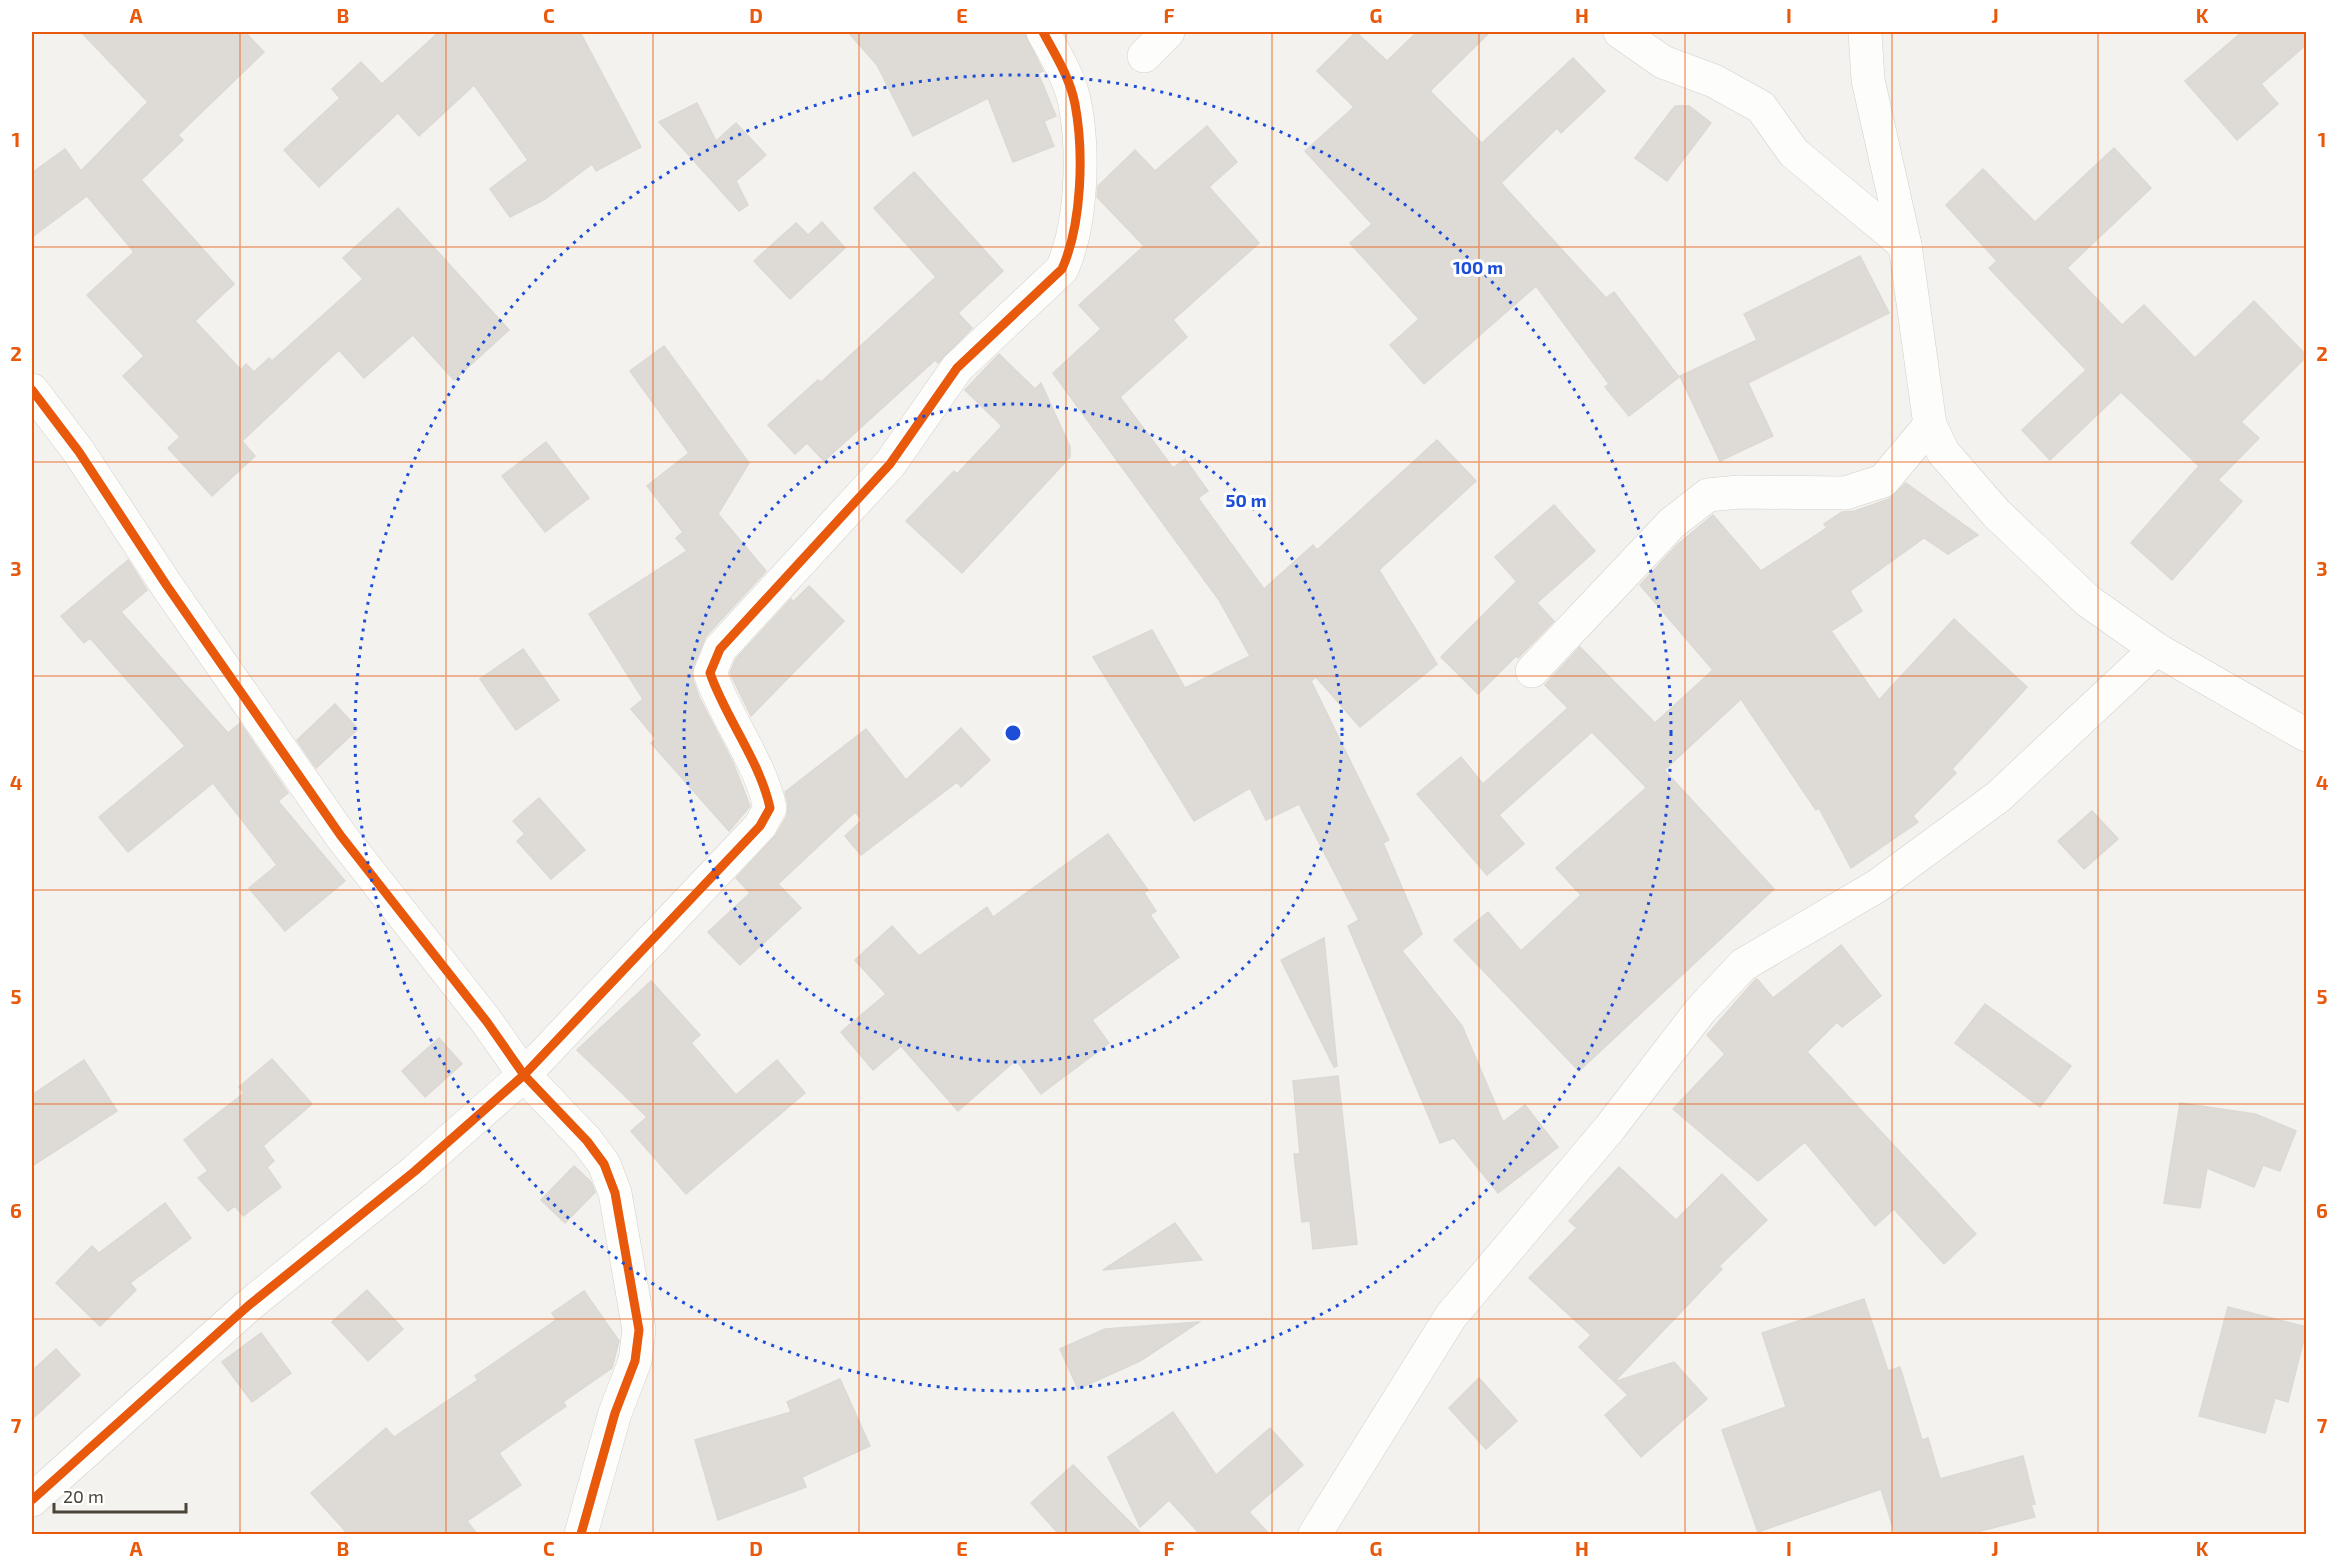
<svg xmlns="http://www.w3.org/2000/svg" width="2338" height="1566" viewBox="0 0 2338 1566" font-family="'Exo 2',sans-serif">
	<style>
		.building { fill: #dedbd6; stroke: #dcd9d4; stroke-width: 1.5 }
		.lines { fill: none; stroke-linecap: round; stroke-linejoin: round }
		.street-casing { stroke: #d2d0cb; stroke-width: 34 }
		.street { stroke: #fdfdfc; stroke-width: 33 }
		.cycleway-casing { stroke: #fff; stroke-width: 13 }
		.cycleway { stroke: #e8590c; stroke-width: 9 }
		.grid { fill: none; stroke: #e8590c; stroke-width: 1.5; stroke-opacity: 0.55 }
		.ring { fill: none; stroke: #1d4ed8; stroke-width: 3; stroke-dasharray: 3 6 }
		.centre { fill: #1d4ed8; stroke: #fff; stroke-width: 3 }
		.ring-label { font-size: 18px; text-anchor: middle; font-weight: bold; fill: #1d4ed8; stroke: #fff; stroke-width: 6; stroke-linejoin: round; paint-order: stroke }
		.neatline { fill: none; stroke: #e8590c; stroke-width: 2 }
		.grid-label { font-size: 20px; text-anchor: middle; font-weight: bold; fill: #e8590c }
	</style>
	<rect width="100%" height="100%" fill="#f4f2ee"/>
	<g class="building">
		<path d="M 81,32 L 245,32 L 264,52 L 178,135 L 183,140 L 141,180 L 234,284 L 195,321 L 241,370 L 246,364 L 254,372 L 269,358 L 272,361 L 363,279 L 343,258 L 398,208 L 509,330 L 454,380 L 413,335 L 364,378 L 339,350 L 242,441 L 255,456 L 212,496 L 168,448 L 180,437 L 123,376 L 144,356 L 87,295 L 134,252 L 87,196 L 32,237 L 32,173 L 65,149 L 81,171 L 148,102 Z"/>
		<path d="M 439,32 L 580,32 L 641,147 L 596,171 L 592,164 L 545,199 L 510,217 L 490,189 L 528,160 L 474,85 L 419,136 L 398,113 L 319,187 L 284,150 L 340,98 L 332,89 L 361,62 L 382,84 Z"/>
		<path d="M 848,32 L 1024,32 L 1043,71 L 1038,73 L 1056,116 L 1044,121 L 1054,146 L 1013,162 L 988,98 L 913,136 L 877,65 Z"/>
		<path d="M 1356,32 L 1387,61 L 1417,32 L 1490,32 L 1430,91 L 1482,143 L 1573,58 L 1605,91 L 1561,133 L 1557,128 L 1501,183 L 1606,298 L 1614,292 L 1679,377 L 1629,416 L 1605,387 L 1609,384 L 1536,286 L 1424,384 L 1390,345 L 1419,319 L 1350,243 L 1372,224 L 1305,151 L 1354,107 L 1317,71 Z"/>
		<path d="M 2242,32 L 2307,32 L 2307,44 L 2261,84 L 2278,104 L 2237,140 L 2185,81 Z"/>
		<path d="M 697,103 L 716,141 L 736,123 L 766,155 L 736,181 L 748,205 L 739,211 L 659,122 Z"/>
		<path d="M 1675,106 L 1689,106 L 1711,123 L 1667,181 L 1635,158 Z"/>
		<path d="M 1207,126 L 1237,162 L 1209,187 L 1259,243 L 1173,320 L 1187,337 L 1120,397 L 1173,468 L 1185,459 L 1208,491 L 1198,498 L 1264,589 L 1313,545 L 1317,550 L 1437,440 L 1476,481 L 1379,570 L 1437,664 L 1360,727 L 1316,677 L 1311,681 L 1389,840 L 1383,843 L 1422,934 L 1402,951 L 1462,1026 L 1503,1122 L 1525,1105 L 1558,1147 L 1498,1193 L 1454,1138 L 1440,1143 L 1348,926 L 1359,920 L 1299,804 L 1266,820 L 1250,788 L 1194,821 L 1093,657 L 1152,630 L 1185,688 L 1250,656 L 1219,600 L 1053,373 L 1101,329 L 1079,305 L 1144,246 L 1097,197 L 1098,186 L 1135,150 L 1155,171 Z"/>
		<path d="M 2114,148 L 2151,188 L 2067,268 L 2122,325 L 2144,305 L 2195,358 L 2254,301 L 2307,356 L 2241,422 L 2259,438 L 2218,480 L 2242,501 L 2172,580 L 2131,543 L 2199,466 L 2121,392 L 2050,460 L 2022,430 L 2086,370 L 1989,268 L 1997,261 L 1946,205 L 1983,169 L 2035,222 Z"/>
		<path d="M 914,172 L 1003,271 L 958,313 L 972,328 L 938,363 L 935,360 L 824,461 L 807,443 L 795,454 L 768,425 L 818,380 L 821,382 L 936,277 L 874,208 Z"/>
		<path d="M 822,222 L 845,248 L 790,299 L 754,261 L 796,223 L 808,235 Z"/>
		<path d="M 1860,256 L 1889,313 L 1748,383 L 1773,436 L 1720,461 L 1680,376 L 1757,340 L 1744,314 Z"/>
		<path d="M 664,346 L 749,463 L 718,514 L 766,571 L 706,636 L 693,667 L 693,680 L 699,697 L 734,765 L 750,806 L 729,831 L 651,743 L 656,739 L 631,709 L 643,699 L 589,614 L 687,551 L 676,538 L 683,532 L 647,486 L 689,453 L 630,371 Z"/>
		<path d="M 999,354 L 1035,389 L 1041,383 L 1070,447 L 1070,457 L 962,573 L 906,521 L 954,471 L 957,474 L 1002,426 L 965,390 Z"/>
		<path d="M 546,442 L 589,498 L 545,532 L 502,476 Z"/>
		<path d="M 1906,483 L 1978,535 L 1948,554 L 1924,538 L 1850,591 L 1862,611 L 1831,631 L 1879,700 L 1954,619 L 2027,687 L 1952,769 L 1956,773 L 1913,816 L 1918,822 L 1851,868 L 1819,808 L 1816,810 L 1741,699 L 1646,787 L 1592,732 L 1499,815 L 1524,844 L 1487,875 L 1417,794 L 1461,757 L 1483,784 L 1568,708 L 1545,685 L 1580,647 L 1655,723 L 1713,670 L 1640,585 L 1677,545 L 1713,515 L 1761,571 L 1827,528 L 1824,524 L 1842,512 L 1855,511 L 1889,499 Z"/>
		<path d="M 1554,505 L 1595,551 L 1537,603 L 1554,621 L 1518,658 L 1516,656 L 1478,694 L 1441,657 L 1516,582 L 1535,602 L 1495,557 Z"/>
		<path d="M 128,560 L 147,590 L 121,612 L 228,733 L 240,723 L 288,793 L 278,801 L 345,881 L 285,931 L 249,888 L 277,865 L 213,783 L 128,852 L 99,817 L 185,746 L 90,638 L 84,643 L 61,616 Z"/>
		<path d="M 809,586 L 844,621 L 751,716 L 730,673 L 736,659 L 791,599 L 793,602 Z"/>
		<path d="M 523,649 L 559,700 L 516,730 L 480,679 Z"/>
		<path d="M 335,704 L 358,729 L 316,768 L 297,740 Z"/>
		<path d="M 961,728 L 990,760 L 961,787 L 957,782 L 861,855 L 845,836 L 862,820 L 855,812 L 778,884 L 801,908 L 740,965 L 708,932 L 750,893 L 736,878 L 776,835 L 787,816 L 788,804 L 785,792 L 866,729 L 906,780 Z"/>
		<path d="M 1665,771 L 1774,889 L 1579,1071 L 1454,940 L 1488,912 L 1521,951 L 1581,895 L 1556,868 Z"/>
		<path d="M 539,798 L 585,850 L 551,879 L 517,841 L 525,834 L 513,821 Z"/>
		<path d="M 2092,811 L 2118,839 L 2084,869 L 2058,841 Z"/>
		<path d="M 1108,834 L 1148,890 L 1144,893 L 1156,911 L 1150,915 L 1179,957 L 1092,1020 L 1109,1043 L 1041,1094 L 1016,1060 L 958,1111 L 901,1046 L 873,1070 L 841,1032 L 886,994 L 855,960 L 892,926 L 919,956 L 987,907 L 993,917 Z"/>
		<path d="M 1324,938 L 1337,1066 L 1334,1067 L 1281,960 Z"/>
		<path d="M 1841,945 L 1881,996 L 1842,1027 L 1837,1022 L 1807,1052 L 1976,1234 L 1944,1264 L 1894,1209 L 1875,1226 L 1805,1142 L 1758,1181 L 1673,1109 L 1725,1054 L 1707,1035 L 1755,980 L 1757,979 L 1773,998 Z"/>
		<path d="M 651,981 L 700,1035 L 691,1043 L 736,1095 L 777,1060 L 805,1093 L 686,1194 L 631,1131 L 647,1117 L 577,1050 Z"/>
		<path d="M 1985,1004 L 2071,1066 L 2040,1107 L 1955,1043 Z"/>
		<path d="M 439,1038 L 462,1064 L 425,1097 L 402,1071 Z"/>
		<path d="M 272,1059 L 312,1104 L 263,1146 L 274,1161 L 267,1167 L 281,1187 L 243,1216 L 235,1206 L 228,1211 L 198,1178 L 208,1171 L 184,1140 L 244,1093 L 239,1087 Z"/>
		<path d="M 84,1060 L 117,1111 L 32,1166 L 32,1095 Z"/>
		<path d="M 1338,1076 L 1357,1244 L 1313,1249 L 1310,1221 L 1302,1222 L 1294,1154 L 1300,1154 L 1293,1081 Z"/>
		<path d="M 2180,1103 L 2255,1114 L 2296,1131 L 2280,1171 L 2263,1165 L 2254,1187 L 2207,1168 L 2200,1208 L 2164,1203 Z"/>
		<path d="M 574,1166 L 591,1182 L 595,1192 L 565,1223 L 541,1200 Z"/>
		<path d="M 1619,1167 L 1676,1220 L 1722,1174 L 1767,1220 L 1719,1266 L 1722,1269 L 1614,1382 L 1674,1362 L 1707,1399 L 1641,1457 L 1605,1415 L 1628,1395 L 1579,1347 L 1591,1335 L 1529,1278 L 1577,1228 L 1569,1221 Z"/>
		<path d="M 165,1203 L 191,1238 L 130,1283 L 136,1290 L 100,1326 L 56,1283 L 92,1246 L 99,1253 Z"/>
		<path d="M 1175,1223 L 1202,1260 L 1103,1270 Z"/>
		<path d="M 367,1290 L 403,1329 L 368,1361 L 332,1322 Z"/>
		<path d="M 584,1291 L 619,1341 L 612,1368 L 563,1402 L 566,1406 L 499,1453 L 521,1485 L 467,1521 L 477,1534 L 348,1534 L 311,1493 L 386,1428 L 394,1437 L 478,1380 L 475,1376 L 556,1320 L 552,1313 Z"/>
		<path d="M 1864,1299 L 1888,1371 L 1900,1367 L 1922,1440 L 1928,1438 L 1940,1479 L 2023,1456 L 2035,1504 L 2031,1505 L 2035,1517 L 1969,1534 L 1895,1534 L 1881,1489 L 1758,1532 L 1722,1430 L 1786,1407 L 1762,1333 Z"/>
		<path d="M 2228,1307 L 2307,1327 L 2288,1402 L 2275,1398 L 2265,1433 L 2199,1416 Z"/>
		<path d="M 1199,1322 L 1140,1361 L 1078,1389 L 1060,1349 L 1105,1329 Z"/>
		<path d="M 261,1333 L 291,1373 L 252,1402 L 222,1362 Z"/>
		<path d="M 56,1349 L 80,1375 L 32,1419 L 32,1371 Z"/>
		<path d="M 1479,1378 L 1517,1421 L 1486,1449 L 1449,1408 Z"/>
		<path d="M 840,1379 L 870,1446 L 802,1477 L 806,1487 L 718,1520 L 695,1440 L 791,1412 L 787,1402 Z"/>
		<path d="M 1173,1412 L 1216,1475 L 1270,1428 L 1303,1465 L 1249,1512 L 1269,1534 L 1200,1534 L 1169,1500 L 1140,1527 L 1108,1457 Z"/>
		<path d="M 1073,1465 L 1142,1534 L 1059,1534 L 1031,1503 Z"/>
	</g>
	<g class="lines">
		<defs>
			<g id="street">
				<path d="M 1620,32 L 1663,62 L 1714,81 L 1761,107 L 1794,153 L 1905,245"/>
				<path d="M 1865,32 L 1868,80 L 1905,245 L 1930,425 L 1943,452 L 1996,513 L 2088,601 L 2156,649 L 2306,735"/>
				<path d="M 1144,56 L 1168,32"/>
				<path d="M 32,390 L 79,452 L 167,586 L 341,836 L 487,1022 L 524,1075 L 587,1141 L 604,1164 L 615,1193 L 639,1330 L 635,1361 L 615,1413 L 581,1534"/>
				<path d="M 1532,671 L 1672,523 L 1708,495 L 1739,492 L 1845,493 L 1883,481 L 1930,425"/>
				<path d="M 32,1500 L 248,1306 L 415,1171 L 524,1075 L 760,826 L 770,808 C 760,761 726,719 710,673 L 720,649 L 890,464 L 957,368 L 1062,269 C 1082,224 1084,152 1075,104 C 1070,78 1055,54 1043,32"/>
				<path d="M 1315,1534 L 1451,1316 L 1609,1129 L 1700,1011 L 1743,965 L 1877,886 L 1998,797 L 2156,649"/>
			</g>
		</defs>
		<use href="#street" class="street-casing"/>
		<use href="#street" class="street"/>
		<defs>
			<g id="cycleway">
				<path d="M 32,390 L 79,452 L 167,586 L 341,836 L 487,1022 L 524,1075 L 587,1141 L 604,1164 L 615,1193 L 639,1330 L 635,1361 L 615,1413 L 581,1534"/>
				<path d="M 32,1500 L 248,1306 L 415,1171 L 524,1075 L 760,826 L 770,808 C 760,761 726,719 710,673 L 720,649 L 890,464 L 957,368 L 1062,269 C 1082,224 1084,152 1075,104 C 1070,78 1055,54 1043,32"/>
			</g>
		</defs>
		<use href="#cycleway" class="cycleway-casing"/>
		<use href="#cycleway" class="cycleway"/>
	</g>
	<path class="grid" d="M 240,32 L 240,1534M 446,32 L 446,1534M 653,32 L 653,1534M 859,32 L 859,1534M 1066,32 L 1066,1534M 1272,32 L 1272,1534M 1479,32 L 1479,1534M 1685,32 L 1685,1534M 1892,32 L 1892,1534M 2098,32 L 2098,1534M 32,247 L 2306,247M 32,462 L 2306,462M 32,676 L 2306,676M 32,890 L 2306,890M 32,1104 L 2306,1104M 32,1319 L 2306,1319"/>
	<g class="ring">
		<circle cx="1013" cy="733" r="329"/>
		<circle cx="1013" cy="733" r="658"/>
	</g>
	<circle cx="1013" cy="733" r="9" class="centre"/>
	<g class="ring-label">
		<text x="1478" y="274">100 m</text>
		<text x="1246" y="507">50 m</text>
	</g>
	<rect width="2338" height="1566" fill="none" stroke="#ffffff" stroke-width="66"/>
	<path d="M54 1503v9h132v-9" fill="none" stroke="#4b4439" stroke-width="3"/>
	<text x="63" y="1503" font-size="18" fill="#4b4439" stroke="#ffffff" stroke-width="4.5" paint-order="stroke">20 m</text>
	<rect x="33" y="33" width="2272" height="1500" class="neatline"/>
	<g class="grid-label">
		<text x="136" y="23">A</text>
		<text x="343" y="23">B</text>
		<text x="549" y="23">C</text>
		<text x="756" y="23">D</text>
		<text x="962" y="23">E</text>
		<text x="1169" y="23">F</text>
		<text x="1376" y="23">G</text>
		<text x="1582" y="23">H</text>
		<text x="1789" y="23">I</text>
		<text x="1995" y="23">J</text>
		<text x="2202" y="23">K</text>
		<text x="16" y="147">1</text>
		<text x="2322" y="147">1</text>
		<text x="16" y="361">2</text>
		<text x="2322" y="361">2</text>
		<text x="16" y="576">3</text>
		<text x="2322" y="576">3</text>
		<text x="16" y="790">4</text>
		<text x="2322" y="790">4</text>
		<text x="16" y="1004">5</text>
		<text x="2322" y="1004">5</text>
		<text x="16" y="1218">6</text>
		<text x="2322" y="1218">6</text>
		<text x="16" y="1433">7</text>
		<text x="2322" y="1433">7</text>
		<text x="136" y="1556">A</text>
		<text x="343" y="1556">B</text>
		<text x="549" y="1556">C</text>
		<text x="756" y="1556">D</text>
		<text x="962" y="1556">E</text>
		<text x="1169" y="1556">F</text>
		<text x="1376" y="1556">G</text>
		<text x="1582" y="1556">H</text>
		<text x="1789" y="1556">I</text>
		<text x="1995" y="1556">J</text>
		<text x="2202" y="1556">K</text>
	</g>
</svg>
